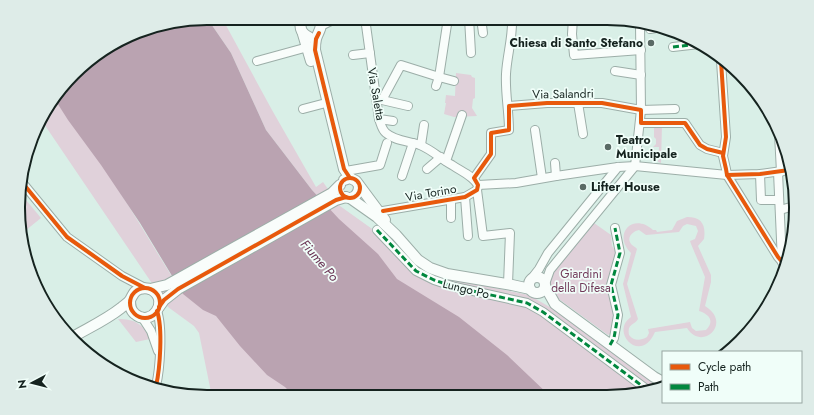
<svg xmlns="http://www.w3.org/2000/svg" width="814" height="415" viewBox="0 0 814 415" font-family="Jost,sans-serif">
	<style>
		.green { fill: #e0d1da; fill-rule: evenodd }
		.water { fill: #baa3b1 }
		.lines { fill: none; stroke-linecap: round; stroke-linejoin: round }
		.minor-casing { stroke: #9caea8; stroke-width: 10 }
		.major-casing { stroke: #9caea8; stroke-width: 12 }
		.minor { stroke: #f9fdfb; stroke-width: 8 }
		.major { stroke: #f9fdfb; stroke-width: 10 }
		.quiet { stroke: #00873e; stroke-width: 3; stroke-dasharray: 6 3; stroke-linecap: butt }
		.cycleway-casing { stroke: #f0fef9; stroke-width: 6 }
		.cycleway { stroke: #e8590c; stroke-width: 4 }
		.poi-dot { fill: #5a6a65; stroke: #f0fef9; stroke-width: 1.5 }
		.labels { text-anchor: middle; stroke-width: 3.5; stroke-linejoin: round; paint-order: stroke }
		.poi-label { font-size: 12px; font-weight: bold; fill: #15231f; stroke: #f0fef9; text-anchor: start }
		.street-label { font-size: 12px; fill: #15231f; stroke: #f0fef9 }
		.park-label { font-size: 12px; fill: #713959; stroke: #f0fef9 }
		.water-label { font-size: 13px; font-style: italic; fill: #693152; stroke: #f0fef9 }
		.rim { fill: none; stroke: #15231f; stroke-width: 2 }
	</style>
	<rect width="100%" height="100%" fill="#d9efe7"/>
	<g class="green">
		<path d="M 207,18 L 222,18 L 272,110 L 316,187 L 323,182 L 340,206 L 375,231 L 382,225 L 446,278 L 529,295 L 560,313 L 617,355 L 654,384 L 662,387 L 631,395 L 212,397 L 199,333 L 194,326 L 168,307 L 42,121 L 50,102 L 54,98 C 69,121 86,143 102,165 C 131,207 155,251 183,294 L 331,211 L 312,190 L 266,130 L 231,53 Z"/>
		<path d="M 456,73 L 471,75 L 472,77 L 475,78 L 475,98 L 473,99 L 472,108 L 477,116 L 454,117 L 444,114 L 446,103 L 445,103 L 446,95 L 455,96 Z"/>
		<path d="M 662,125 L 661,163 L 658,162 L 659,147 L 653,147 L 656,144 L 656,139 L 654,137 L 654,126 Z"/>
		<path d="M 21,194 L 41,218 L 20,235 L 20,232 Z"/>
		<path d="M 687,217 C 702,217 706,225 704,239 L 698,246 L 711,275 L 711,282 L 705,306 C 733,323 702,352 687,328 L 655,332 C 641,365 609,332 631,317 L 623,284 L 631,253 C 612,234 633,212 653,230 L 656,230 L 657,232 L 672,230 L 677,221 ZM 687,224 L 696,226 L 698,231 L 695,239 L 690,241 L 691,244 L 705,277 L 699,311 C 709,314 715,321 706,330 L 696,331 L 692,328 L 690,322 L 648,329 L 649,333 L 647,337 C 640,341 634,341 629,335 C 627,323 634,326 638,319 L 627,284 L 637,249 C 636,247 633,246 632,245 C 625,238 633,231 639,230 L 646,235 L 679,232 L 683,226 Z"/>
		<path d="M 594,223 L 611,235 L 612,246 L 616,252 L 608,285 L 615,314 L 610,334 L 608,335 L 552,294 L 549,286 L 552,274 Z"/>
		<path d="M 118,319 C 134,319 144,324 150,339 L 136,342 Z"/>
	</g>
	<path class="water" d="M 207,18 L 231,53 L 266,130 L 312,190 L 339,219 L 378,254 L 397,279 L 459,317 L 507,355 L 550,396 L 294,396 L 285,387 L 267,375 L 240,346 L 216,316 L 203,310 L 183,294 L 140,223 L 101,165 L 68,120 L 54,98 L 92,57 L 146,28 Z"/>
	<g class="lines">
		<defs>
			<g id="minor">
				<path d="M 365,18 L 379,119 C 381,124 382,130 386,133 C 395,141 409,141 420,145 C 432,150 441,159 452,165 C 462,172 472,175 478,185"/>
				<path d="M 469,18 L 471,53"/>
				<path d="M 481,18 L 483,33"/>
				<path d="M 573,18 L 572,34 L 574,55 L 641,50"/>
				<path d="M 321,26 L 335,19"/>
				<path d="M 650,29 L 656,28"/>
				<path d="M 673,47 L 699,44"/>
				<path d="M 353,55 L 370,53"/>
				<path d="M 257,61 L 308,47"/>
				<path d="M 721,61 L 726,137 L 723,156 L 726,169 L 727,175 L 778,257 L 784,264"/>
				<path d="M 615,71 L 641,75"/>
				<path d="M 436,86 L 439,77 L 454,81"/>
				<path d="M 376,99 L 382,100 L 401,65 L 439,77 L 448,18"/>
				<path d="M 382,100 L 408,106"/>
				<path d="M 578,103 L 583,134"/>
				<path d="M 509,106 L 547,103 L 602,103 L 641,110 L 675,109"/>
				<path d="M 303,109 L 322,104"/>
				<path d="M 379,119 L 393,121"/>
				<path d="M 641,123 L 685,123 L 700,145 L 707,149 L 723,153"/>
				<path d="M 535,130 L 542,178"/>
				<path d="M 779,134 L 781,172"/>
				<path d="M 421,145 L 424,125"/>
				<path d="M 446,161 L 462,115"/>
				<path d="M 555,163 L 556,176"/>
				<path d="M 635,166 L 641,110 L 640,24"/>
				<path d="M 427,169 L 441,157"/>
				<path d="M 346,171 L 380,165 L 387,143"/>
				<path d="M 778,172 L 782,262"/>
				<path d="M 760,174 L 761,200 L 779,200"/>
				<path d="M 402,176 L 413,143"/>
				<path d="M 474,178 L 491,154 L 491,133 L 509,130 C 509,111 505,93 506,74 C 507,55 513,37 512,18"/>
				<path d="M 21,181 L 67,237 L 122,276 L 145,288"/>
				<path d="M 478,185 L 516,183 L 556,176 L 618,167 L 635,166 L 727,175 L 760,174 L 789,170"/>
				<path d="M 477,190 L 483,236 L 510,233 L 508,284"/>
				<path d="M 465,197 L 468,236"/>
				<path d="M 451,200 L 451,218"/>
				<path d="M 780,210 L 794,206"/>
				<path d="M 383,211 L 465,197 L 477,190 L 478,186"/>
				<path d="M 377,230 L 416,271 L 434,280 L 455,287 L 527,303 L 543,312 L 649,391"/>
				<path d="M 532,278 L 539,269 L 548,253 L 618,167"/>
				<path d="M 545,284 L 550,270 L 635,166"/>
				<path d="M 142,317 L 151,331 L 158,351"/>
				<path d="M 610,345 L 614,338 L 618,315 L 611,285 L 620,253 L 615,228"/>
				<path d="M 156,386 C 160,369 163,328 157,311"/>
			</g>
			<g id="major">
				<path d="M 304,18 C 298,25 300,33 309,37"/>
				<path d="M 317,18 C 325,26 318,31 316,39 C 315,43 315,47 315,50 L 344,169 L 350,178"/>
				<path d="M 303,34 L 311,61"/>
				<path d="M 344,180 L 350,178 L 356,181 L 385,220"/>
				<path d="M 345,197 C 353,200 359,195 359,186"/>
				<path d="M 350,198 L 377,217 L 396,235 L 418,260 L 430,268 L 447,274 L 512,285 L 530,289"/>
				<circle cx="537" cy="285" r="8"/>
				<path d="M 545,286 L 555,304 L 654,377 L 663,382"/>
				<path d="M 150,289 L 167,285 L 176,280 L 332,193 L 340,185"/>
				<path d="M 159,307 L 164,300 L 178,289 L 336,200 L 346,197"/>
				<path d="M 71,338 C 88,328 106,320 121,308 C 124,305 128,303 130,300 C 133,295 134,290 140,289 C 144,288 148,288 152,290 C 170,301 151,328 135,314 C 130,310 130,305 130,300"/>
			</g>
		</defs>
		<use href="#minor" class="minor-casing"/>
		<use href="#major" class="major-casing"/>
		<use href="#minor" class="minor"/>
		<use href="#major" class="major"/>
		<g class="quiet">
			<path d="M 673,47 L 699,44"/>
			<path d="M 377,230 L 416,271 L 434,280 L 455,287 L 527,303 L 543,312 L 649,391"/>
			<path d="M 610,345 L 614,338 L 618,315 L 611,285 L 620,253 L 615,228"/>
		</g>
		<defs>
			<g id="cycleway">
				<path d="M 319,33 L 316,39 L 315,50 L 344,169 L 350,178"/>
				<path d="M 721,61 L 726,137 L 723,156 L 726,169 L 727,175 L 778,257 L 784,264"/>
				<path d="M 727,175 L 760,174 L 789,170"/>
				<circle cx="350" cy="188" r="10"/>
				<path d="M 21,181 L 67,237 L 122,276 L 145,288"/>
				<path d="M 383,211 L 465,197 L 477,190 L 478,185 L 474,178 L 491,154 L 491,133 L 509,130 L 509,106 L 547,103 L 602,103 L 641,110 L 641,123 L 685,123 L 700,145 L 707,149 L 723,153"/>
				<circle cx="145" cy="303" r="15"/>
				<path d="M 159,307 L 164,300 L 178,289 L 336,200 L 346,197"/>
				<path d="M 156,386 C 160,369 163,328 157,311"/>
			</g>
		</defs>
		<use href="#cycleway" class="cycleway-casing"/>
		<use href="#cycleway" class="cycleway"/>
	</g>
	<g class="poi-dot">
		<circle cx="651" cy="43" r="4"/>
		<circle cx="608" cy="147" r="4"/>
		<circle cx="583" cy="187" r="4"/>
	</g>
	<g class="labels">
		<g class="poi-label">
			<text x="643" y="47" text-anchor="end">Chiesa di Santo Stefano</text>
			<text x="616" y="144">Teatro<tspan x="616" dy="14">Municipale</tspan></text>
			<text x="591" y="191">Lifter House</text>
		</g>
		<g class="street-label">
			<text transform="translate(376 94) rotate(80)" y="4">Via Saletta</text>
			<text transform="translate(563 94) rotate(-1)" y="4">Via Salandri</text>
			<text transform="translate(431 193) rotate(-10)" y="4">Via Torino</text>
			<text transform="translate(466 289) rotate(14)" y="4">Lungo Po</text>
		</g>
		<g class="park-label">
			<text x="581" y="278">Giardini<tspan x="581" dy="14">della Difesa</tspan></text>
		</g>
		<g class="water-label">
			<text transform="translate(320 260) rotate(49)" y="5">Fiume Po</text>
		</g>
	</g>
	<path d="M0 0H814V415H0ZM207 25H607A182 182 0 0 1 789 207V208A182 182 0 0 1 607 390H207A182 182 0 0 1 25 208V207A182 182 0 0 1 207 25Z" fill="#deece8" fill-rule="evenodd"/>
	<path class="rim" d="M207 25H607A182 182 0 0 1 789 207V208A182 182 0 0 1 607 390H207A182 182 0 0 1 25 208V207A182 182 0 0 1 207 25Z"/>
	<rect x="662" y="351" width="140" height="52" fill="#f0fef9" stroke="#98a6a2"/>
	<rect x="670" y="364" width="20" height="6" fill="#e8590c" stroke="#98a6a2"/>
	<text x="698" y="371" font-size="12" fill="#15231f">Cycle path</text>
	<rect x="670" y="384" width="20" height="6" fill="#00873e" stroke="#98a6a2"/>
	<text x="698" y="391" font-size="12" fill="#15231f">Path</text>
	<g transform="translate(32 383) rotate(263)" stroke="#f0fef9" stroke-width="3" paint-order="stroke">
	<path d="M0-3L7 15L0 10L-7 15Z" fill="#15231f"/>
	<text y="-6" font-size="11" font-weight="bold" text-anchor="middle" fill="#15231f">N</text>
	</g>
</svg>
